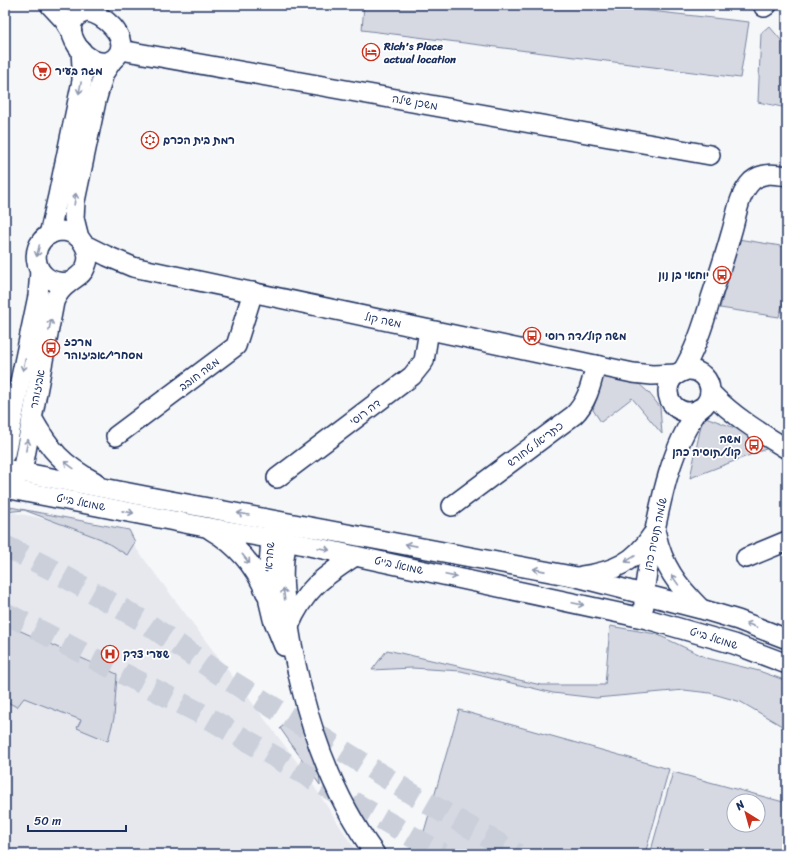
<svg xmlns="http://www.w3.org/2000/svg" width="792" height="859" viewBox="0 0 792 859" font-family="Sriracha,'Playpen Sans Hebrew',sans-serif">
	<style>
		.built { fill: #e6e8ee }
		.green { fill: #d6d9e2; stroke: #7884a0; fill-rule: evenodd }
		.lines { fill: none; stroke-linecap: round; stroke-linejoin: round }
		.highway-tunnel { stroke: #cacfda; stroke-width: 22; stroke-dasharray: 22 11; stroke-linecap: butt }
		.minor-casing { stroke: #1b2f5e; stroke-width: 22 }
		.minor { stroke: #fff; stroke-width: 19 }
		.oneway { stroke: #8d97ae }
		.labels { text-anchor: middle; stroke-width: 3.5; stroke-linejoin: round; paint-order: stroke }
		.poi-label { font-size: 11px; font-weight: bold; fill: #1b2f5e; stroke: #fff; text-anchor: start }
		.street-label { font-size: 11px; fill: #1b2f5e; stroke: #fff }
	</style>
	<rect width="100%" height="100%" fill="#f6f7f9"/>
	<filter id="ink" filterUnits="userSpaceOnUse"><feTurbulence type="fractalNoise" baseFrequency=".025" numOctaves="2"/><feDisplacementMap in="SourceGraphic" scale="8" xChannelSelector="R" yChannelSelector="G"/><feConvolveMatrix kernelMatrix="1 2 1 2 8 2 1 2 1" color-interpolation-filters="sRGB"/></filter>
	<g filter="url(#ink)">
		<path class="built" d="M 5,511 L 126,535 L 306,774 L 358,854 L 5,854 Z"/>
		<g class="green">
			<path d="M 364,5 L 596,5 L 749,22 L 740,78 L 362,30 Z"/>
			<path d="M 769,26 L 787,47 L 787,108 L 758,102 L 761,33 Z"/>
			<path d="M 738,239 L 787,247 L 787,287 L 779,317 L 720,308 Z"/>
			<path d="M 603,375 L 637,382 L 649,393 L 660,407 L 662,434 L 632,398 L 601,422 L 593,410 Z"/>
			<path d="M 703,416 L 740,430 L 771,447 L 690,478 Z"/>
			<path d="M 5,506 L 129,530 L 135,542 L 127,555 L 101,539 L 24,510 L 5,512 Z"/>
			<path d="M 5,624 L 117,674 L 114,718 L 108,741 L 77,728 L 81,720 L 24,698 L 17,707 L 5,701 Z"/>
			<path d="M 610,626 L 656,634 L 707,658 L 759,671 L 787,681 L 787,729 L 741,702 L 710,693 L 684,690 L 596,698 L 553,693 L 461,671 L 412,668 L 372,670 L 387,650 L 541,685 L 605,685 Z"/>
			<path d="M 459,710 L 669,769 L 645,854 L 435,854 L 419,849 Z"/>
			<path d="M 301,715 L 319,758 L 320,785 L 280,728 Z"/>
			<path d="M 673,772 L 787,803 L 787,854 L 650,854 ZM 734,801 L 758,801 L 758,825 L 734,825 Z"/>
		</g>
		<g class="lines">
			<g class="highway-tunnel">
				<path d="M 5,546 L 53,570 L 145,622 L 218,673 L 417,797 L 517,854"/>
				<path d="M 5,613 L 198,712 L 442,854"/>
			</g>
			<defs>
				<g id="minor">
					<path d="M 50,5 L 64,20 L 72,33"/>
					<path d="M 764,7 L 767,5"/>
					<path d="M 88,12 C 103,14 128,36 119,53 C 116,58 112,61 107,62 C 82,67 52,18 88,12 Z"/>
					<path d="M 121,50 L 710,155"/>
					<path d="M 49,235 L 58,196 L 82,81 L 82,67 L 81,50"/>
					<path d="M 79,238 L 74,218 L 75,201 L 96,101 L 104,73 L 112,61"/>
					<path d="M 85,245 L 107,256 L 133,267 L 633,373 L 652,375 L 678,374"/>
					<circle cx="689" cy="391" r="21"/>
					<path d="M 682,372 C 696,349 704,324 711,298 C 718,277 725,256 731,234 C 737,215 738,195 752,181 C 762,172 775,174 787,176"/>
					<path d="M 710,392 C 733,416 759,432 787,449"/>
					<path d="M 32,418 C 50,450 62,464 95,482"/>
					<path d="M 116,436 L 236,346 L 253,292"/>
					<path d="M 5,454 L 38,296 L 40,271"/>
					<path d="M 5,469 L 155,498 L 577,577 L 701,609 L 738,620 L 787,639"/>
					<path d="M 277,478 L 412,376 L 424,361 L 429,330"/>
					<path d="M 13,481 L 22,472 L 54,302 C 57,294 62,288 69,283 C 76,277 83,275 86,266 C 90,257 87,248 81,240 C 77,235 69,231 62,231 C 25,233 28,288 70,282"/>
					<path d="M 5,488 L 205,527 L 286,541 L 647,619 L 734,644 L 787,664"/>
					<path d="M 452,506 L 574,415 C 588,401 591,384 596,365"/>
					<path d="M 277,527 L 271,538 L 268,583 L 269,602 L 273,619 L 284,646"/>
					<path d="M 283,528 C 284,532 285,536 286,540 C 286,546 285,553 284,558 C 283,569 283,581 284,592 C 295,683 320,779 375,854"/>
					<path d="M 211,530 C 237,545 255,566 266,593"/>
					<path d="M 656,534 C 663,566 677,585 700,608"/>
					<path d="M 746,558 L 787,541"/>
					<path d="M 582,576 C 613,572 635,562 652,535"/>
					<path d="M 644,606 C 643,585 649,565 652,545 C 661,499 671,447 699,409"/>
					<path d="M 289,626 C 304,590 323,577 355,556"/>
				</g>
			</defs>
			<use href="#minor" class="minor-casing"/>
			<use href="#minor" class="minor"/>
		</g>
		<defs><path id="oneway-shaft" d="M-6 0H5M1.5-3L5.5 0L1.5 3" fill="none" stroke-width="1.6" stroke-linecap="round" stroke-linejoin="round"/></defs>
		<g class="oneway">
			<use href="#oneway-shaft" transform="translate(80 88) rotate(101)"/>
			<use href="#oneway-shaft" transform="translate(75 199) rotate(-82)"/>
			<use href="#oneway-shaft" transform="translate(38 251) rotate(103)"/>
			<use href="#oneway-shaft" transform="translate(50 325) rotate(-79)"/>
			<use href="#oneway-shaft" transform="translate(24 365) rotate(102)"/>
			<use href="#oneway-shaft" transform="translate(27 445) rotate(-79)"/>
			<use href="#oneway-shaft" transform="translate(69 465) rotate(-144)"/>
			<use href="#oneway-shaft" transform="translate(128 512) rotate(11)"/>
			<use href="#oneway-shaft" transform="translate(243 514) rotate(-170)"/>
			<use href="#oneway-shaft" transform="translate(411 545) rotate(-169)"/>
			<use href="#oneway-shaft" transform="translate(324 549) rotate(12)"/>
			<use href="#oneway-shaft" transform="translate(246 559) rotate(51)"/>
			<use href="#oneway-shaft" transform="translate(630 559) rotate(148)"/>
			<use href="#oneway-shaft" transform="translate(539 570) rotate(-169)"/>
			<use href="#oneway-shaft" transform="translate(451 576) rotate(12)"/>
			<use href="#oneway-shaft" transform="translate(675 580) rotate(-125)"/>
			<use href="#oneway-shaft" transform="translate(284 594) rotate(-97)"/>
			<use href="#oneway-shaft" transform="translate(578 604) rotate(12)"/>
			<use href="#oneway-shaft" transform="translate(751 625) rotate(-159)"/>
		</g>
	</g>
	<defs>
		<symbol id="hotel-ring" viewBox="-11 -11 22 22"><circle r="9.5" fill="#fff" stroke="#c8321e" stroke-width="1.5"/><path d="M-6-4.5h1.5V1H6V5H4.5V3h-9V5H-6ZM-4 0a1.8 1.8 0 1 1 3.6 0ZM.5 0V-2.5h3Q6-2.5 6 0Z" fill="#c8321e"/></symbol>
		<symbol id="supermarket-ring" viewBox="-11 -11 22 22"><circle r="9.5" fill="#fff" stroke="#c8321e" stroke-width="1.5"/><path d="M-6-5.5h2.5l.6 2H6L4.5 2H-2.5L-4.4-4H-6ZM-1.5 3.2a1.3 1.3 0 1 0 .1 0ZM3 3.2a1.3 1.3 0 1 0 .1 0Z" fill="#c8321e"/></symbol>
		<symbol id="synagogue-ring" viewBox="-11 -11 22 22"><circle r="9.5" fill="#fff" stroke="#c8321e" stroke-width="1.5"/><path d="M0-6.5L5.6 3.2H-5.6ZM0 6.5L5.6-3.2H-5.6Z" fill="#c8321e"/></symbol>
		<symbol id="bus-ring" viewBox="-11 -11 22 22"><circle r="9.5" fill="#fff" stroke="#c8321e" stroke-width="1.5"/><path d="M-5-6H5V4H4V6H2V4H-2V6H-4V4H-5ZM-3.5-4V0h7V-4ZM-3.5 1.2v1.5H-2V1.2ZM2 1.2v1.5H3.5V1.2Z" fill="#c8321e"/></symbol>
		<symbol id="hospital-ring" viewBox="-11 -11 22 22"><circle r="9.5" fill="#fff" stroke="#c8321e" stroke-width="1.5"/><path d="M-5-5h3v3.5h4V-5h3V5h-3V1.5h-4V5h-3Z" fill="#c8321e"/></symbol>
	</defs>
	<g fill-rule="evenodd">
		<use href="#hotel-ring" x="361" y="42" width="20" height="20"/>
		<use href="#supermarket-ring" x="32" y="61" width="20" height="20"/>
		<use href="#synagogue-ring" x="140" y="130" width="20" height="20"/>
		<use href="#bus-ring" x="712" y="265" width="20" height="20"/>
		<use href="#bus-ring" x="522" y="326" width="20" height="20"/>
		<use href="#bus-ring" x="41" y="338" width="20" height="20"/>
		<use href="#bus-ring" x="744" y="435" width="20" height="20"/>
		<use href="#hospital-ring" x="100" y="644" width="20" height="20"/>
	</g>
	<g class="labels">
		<g class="poi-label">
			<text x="384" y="50">Rich's Place<tspan x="384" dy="13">actual location</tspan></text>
			<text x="55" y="75">מגה בעיר</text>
			<text x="163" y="144">רמת בית הכרם</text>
			<text x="709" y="279" text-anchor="end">יוחאי בן נון</text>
			<text x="545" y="340">משה קול/דה רוסי</text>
			<text x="64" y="346">מרכז<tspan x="64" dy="13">מסחרי/אביזוהר</tspan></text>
			<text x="741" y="443" text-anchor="end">משה<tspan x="741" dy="13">קול/תוסיה כהן</tspan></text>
			<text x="123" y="658">שערי צדק</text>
		</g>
		<g class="street-label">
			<text transform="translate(415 102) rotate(10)" y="4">משכן שילה</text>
			<text transform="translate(383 320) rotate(12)" y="4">משה קול</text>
			<text transform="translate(199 374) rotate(-37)" y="4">משה חובב</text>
			<text transform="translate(37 389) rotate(-79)" y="4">אביזוהר</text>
			<text transform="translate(365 412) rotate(-37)" y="4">דה רוסי</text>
			<text transform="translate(535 444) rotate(-37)" y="4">כתריאל טחורש</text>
			<text transform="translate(81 502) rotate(11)" y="4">שמואל בייט</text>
			<text transform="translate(655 534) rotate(-78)" y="4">שלמה תוסיה כהן</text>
			<text transform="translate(269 557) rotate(-85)" y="4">שחראי</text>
			<text transform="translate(399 565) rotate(12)" y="4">שמואל בייט</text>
			<text transform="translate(714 638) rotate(17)" y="4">שמואל בייט</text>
		</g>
	</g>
	<rect width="792" height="859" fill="none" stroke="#fff" stroke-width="20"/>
	<rect x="10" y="10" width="772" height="839" fill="none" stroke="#1b2f5e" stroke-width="1.5" filter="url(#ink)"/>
	<g transform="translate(746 813) rotate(323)"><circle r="19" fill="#ffffff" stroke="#a4acbf"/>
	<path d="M0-3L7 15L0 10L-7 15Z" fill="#c8321e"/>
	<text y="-6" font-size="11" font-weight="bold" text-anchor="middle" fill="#1b2f5e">N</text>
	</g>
	<path d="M28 825v6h98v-6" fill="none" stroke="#1b2f5e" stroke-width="2"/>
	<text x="34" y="825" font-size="12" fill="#1b2f5e" stroke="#ffffff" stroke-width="3" paint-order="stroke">50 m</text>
</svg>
